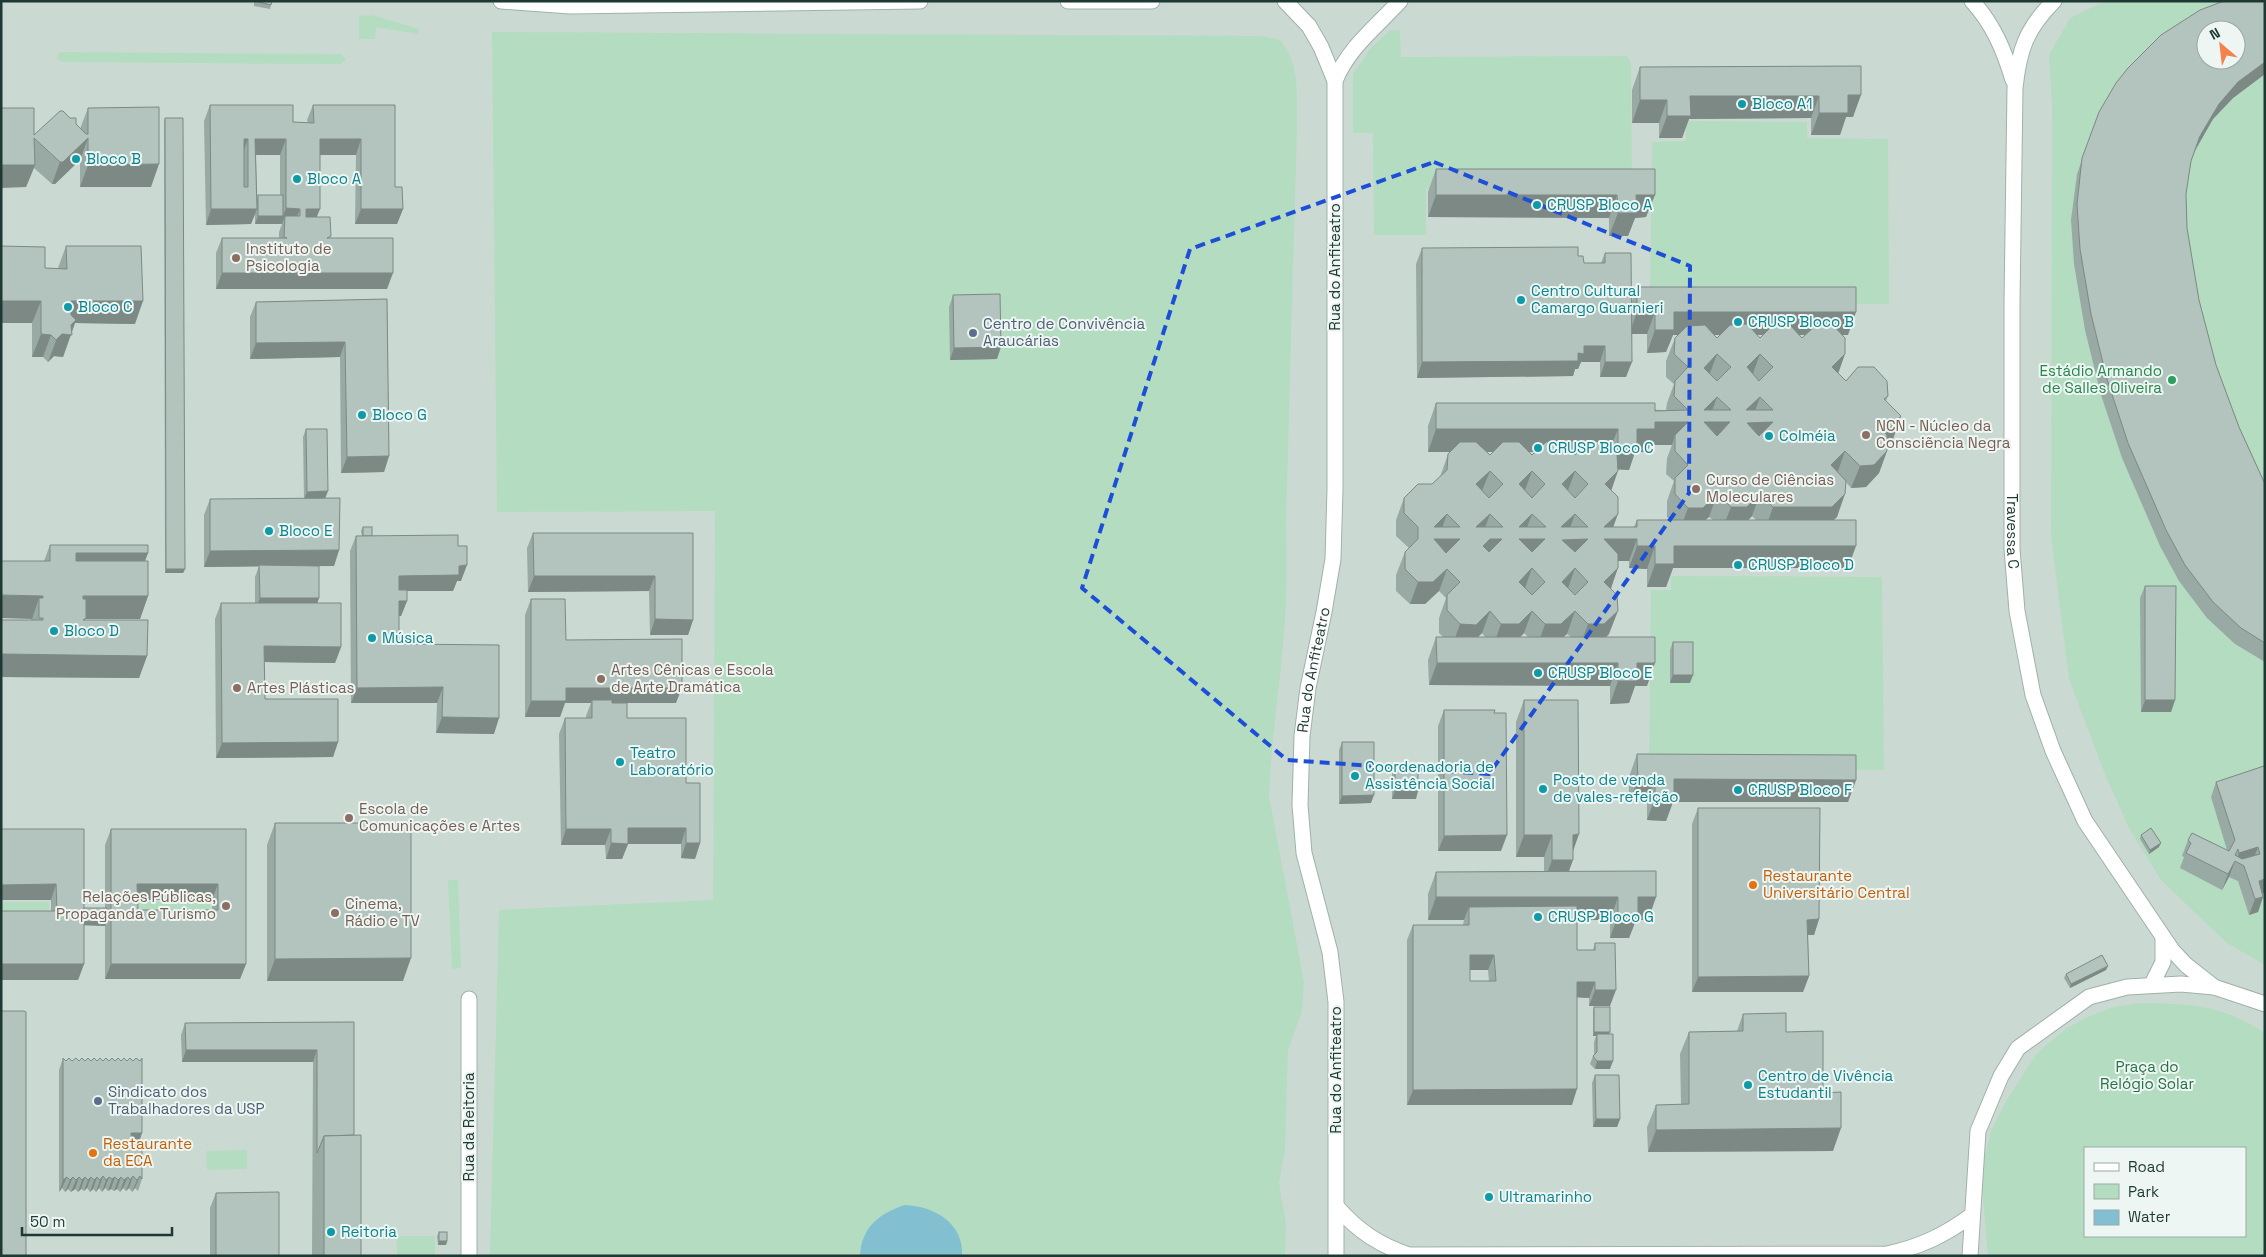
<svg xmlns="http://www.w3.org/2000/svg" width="2266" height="1257" viewBox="0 0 2266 1257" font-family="'Space Grotesk',sans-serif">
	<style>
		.built { fill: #cbd9d3; fill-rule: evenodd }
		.green { fill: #b4dcc1; fill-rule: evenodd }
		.water { fill: #82c0d1 }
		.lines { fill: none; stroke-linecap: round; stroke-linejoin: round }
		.minor-casing { stroke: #a0b1ab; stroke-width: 17 }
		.minor { stroke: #fff; stroke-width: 15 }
		.wall { fill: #99a9a3; fill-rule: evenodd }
		.shaded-wall { fill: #7d8984 }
		.building { fill: #b2c4bd; stroke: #7d8984; fill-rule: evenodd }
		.marked { fill: none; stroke: #1d4ed8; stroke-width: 4; stroke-dasharray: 10 6; stroke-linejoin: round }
		.culture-dot { fill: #0f9aa8; stroke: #edf6f2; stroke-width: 2 }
		.education-dot { fill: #8d6e63; stroke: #edf6f2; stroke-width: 2 }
		.service-dot { fill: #5c6f8a; stroke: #edf6f2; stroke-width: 2 }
		.leisure-dot { fill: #2e9e5b; stroke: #edf6f2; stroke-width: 2 }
		.food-dot { fill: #e8710a; stroke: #edf6f2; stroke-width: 2 }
		.labels { text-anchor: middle; stroke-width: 4; stroke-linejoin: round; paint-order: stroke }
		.culture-label { font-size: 15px; fill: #0d838f; stroke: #edf6f2; text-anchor: start }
		.education-label { font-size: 15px; fill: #785e54; stroke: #edf6f2; text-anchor: start }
		.street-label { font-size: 15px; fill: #1e3933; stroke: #edf6f2 }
		.service-label { font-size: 15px; fill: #4e5e75; stroke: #edf6f2; text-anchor: start }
		.leisure-label { font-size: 15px; fill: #27864d; stroke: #edf6f2; text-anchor: end }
		.food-label { font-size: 15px; fill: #c56008; stroke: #edf6f2; text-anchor: start }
		.park-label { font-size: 15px; fill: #287048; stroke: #edf6f2 }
	</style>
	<rect width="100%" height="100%" fill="#dde9e4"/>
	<path class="built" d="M 1,1 L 2265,1 L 2265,1256 L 1,1256 ZM 2206,30 L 2236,30 L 2236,60 L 2206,60 ZM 2085,1148 L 2245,1148 L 2245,1236 L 2085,1236 Z"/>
	<g class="green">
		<path d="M 2106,1 L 2265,1 L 2265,965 L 2227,943 L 2161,880 L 2129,828 L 2104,772 L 2069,679 L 2051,536 L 2052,103 L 2049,55 L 2070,18 ZM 2206,30 L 2236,30 L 2236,60 L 2206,60 Z"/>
		<path d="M 372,15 L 419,29 L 418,34 L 376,27 L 375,39 L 359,39 L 359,16 Z"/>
		<path d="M 1390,30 L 1400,30 L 1401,57 L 1627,56 L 1631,63 L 1632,186 L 1426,189 L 1426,235 L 1374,235 L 1373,133 L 1353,133 L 1353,74 L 1370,49 Z"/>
		<path d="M 492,32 L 1261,36 L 1280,40 C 1301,65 1296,94 1297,125 L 1286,521 C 1287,558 1287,595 1284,632 C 1280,687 1271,741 1269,796 L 1304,982 L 1302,1011 L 1288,1050 L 1285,1149 L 1279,1183 L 1286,1225 L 1285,1256 L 490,1256 L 499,910 L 713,900 L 715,511 L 497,512 Z"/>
		<path d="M 62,52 L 341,54 L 346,59 L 341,64 L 62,62 L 57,58 L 59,53 Z"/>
		<path d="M 1686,121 L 1807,122 L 1807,138 L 1888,139 L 1889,304 L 1650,303 L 1652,142 L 1686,141 Z"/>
		<path d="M 1671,576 L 1882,577 L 1884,770 L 1649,769 L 1651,590 L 1671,590 Z"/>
		<path d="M 448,880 L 458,880 L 461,968 L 452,969 Z"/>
		<path d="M 210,901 L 210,924 L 134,924 L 134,902 Z"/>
		<rect x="1" y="902" width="48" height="23"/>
		<path d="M 2141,1003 C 2194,1004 2218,1004 2265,1033 L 2265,1256 L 1988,1256 L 1981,1173 L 1991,1131 L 2005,1103 L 2036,1054 L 2067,1028 L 2088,1017 L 2113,1007 ZM 2085,1148 L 2245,1148 L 2245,1236 L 2085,1236 Z"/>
		<path d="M 247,1150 L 247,1169 L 207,1170 L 206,1151 Z"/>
		<rect x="397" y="1236" width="38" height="20"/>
	</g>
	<path class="water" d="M 905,1205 C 934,1206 964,1223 962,1256 L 860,1256 C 861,1227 880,1213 905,1205 Z"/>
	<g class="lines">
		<defs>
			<g id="minor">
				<path d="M 501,1 L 570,6 L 920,1"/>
				<path d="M 1068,1 L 1152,1"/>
				<path d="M 1285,1 L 1309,26 L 1321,47 L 1335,81"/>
				<path d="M 1972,1 C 1993,24 2004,50 2013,80"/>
				<path id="s1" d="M 2054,1 C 2026,29 2019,50 2015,88 L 2012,303 L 2012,549 L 2017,611 L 2033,695 L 2053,751 L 2085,821 L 2172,950 L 2186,965 L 2214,987"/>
				<path d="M 2152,984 L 2163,962 L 2163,939"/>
				<path d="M 1337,1207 C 1358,1231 1379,1245 1409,1255 L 1887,1254 C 1920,1247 1945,1235 1972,1215"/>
				<path d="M 469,1256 L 469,999"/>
				<path id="s2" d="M 1336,1256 L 1336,1002 L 1330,952 L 1304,853 L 1300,805 L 1302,736 L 1308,688 L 1324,612 L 1333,559 L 1335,489 L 1335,81 C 1348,48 1376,27 1400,1"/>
				<path d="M 1970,1256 L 1978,1131 L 2001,1076 L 2018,1048 L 2089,997 L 2127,987 L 2181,984 L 2214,987 L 2265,1004"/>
			</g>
		</defs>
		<use href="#minor" class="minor-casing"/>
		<use href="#minor" class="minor"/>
	</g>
	<g class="wall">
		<path d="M 254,1 L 272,1 L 270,9 L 254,6 Z"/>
		<path d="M 2265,1 L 2265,74 L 2233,98 L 2213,119 L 2195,151 L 2191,161 L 2186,194 L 2187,228 L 2199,300 L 2216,365 L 2239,427 L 2265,484 L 2265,662 L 2235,644 L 2207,618 L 2179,581 L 2160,546 L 2122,458 L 2101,395 L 2085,330 L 2074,264 L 2071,220 L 2077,174 L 2099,112 Z"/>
		<path d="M 1861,66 L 1853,117 L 1846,117 L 1840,135 L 1811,135 L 1811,118 L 1689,119 L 1682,138 L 1659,138 L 1659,123 L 1632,123 L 1632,90 L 1640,67 Z"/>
		<path d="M 210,105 L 293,122 L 308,123 L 307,120 L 313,105 L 395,105 L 395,187 L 403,209 L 397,224 L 355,224 L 356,155 L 320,155 L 317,217 L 330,238 L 387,289 L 216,289 L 216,253 L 222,238 L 279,238 L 279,232 L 282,224 L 255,224 L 255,214 L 251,224 L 206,225 L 204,121 ZM 256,155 L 280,155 L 280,195 L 258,195 L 257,198 Z"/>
		<path d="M 88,108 L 151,187 L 80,187 L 80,160 L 55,184 L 52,184 L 34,168 L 26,187 L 34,135 L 76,124 L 80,129 Z"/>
		<path d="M 165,118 L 185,569 L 183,573 L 165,573 L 164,122 Z"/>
		<path d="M 1436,169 L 1655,169 L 1646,217 L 1635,218 L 1628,236 L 1609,236 L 1609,218 L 1428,217 L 1428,192 Z"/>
		<path d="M 66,246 L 135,324 L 75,323 L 63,357 L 54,356 L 48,362 L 43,357 L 32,357 L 32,323 L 45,268 L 58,268 Z"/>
		<path d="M 1422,248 L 1578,256 L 1584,263 L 1601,263 L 1605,253 L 1631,303 L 1637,287 L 1848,335 L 1842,335 L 1838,373 L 1846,381 L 1888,396 L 1886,401 L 1901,416 L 1893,439 L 1887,444 L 1887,451 L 1879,473 L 1866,487 L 1851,488 L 1846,482 L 1837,517 L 1833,520 L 1848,568 L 1673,568 L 1666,587 L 1647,587 L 1647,569 L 1629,568 L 1629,561 L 1618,561 L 1611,589 L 1609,634 L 1606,637 L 1647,686 L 1635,686 L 1629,703 L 1610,704 L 1610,686 L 1429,685 L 1428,660 L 1436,637 L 1443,637 L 1439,633 L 1439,618 L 1446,598 L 1439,591 L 1425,604 L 1410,604 L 1396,591 L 1396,575 L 1405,552 L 1409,548 L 1396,536 L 1396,520 L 1404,498 L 1432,484 L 1440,477 L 1448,454 L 1450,452 L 1428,452 L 1428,426 L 1436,403 L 1666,410 L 1667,403 L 1674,384 L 1666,377 L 1666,361 L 1675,338 L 1678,335 L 1673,335 L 1666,352 L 1647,353 L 1647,334 L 1632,334 L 1626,377 L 1600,377 L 1600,362 L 1581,362 L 1578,369 L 1575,369 L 1573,376 L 1417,378 L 1416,264 ZM 1714,335 L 1720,335 L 1717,338 ZM 1756,335 L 1764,335 L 1760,338 ZM 1799,335 L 1805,335 L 1802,338 ZM 1650,445 L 1672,445 L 1667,458 L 1666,474 L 1674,481 L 1667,501 L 1667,517 L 1670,520 L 1637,520 L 1634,527 L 1613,527 L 1611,490 L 1618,469 L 1629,470 L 1635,452 L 1647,452 ZM 1486,452 L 1493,452 L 1490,455 ZM 1529,452 L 1536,452 L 1532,455 ZM 1571,452 L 1578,452 L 1575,455 ZM 1752,516 L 1756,520 L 1748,520 ZM 1709,517 L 1713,520 L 1705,520 ZM 1482,633 L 1485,637 L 1478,637 ZM 1524,633 L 1528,637 L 1520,637 ZM 1567,634 L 1571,637 L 1563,637 Z"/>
		<path d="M 953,295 L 997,359 L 950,360 L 949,307 Z"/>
		<path d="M 387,299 L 389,456 L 384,472 L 341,473 L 340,357 L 250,359 L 250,317 L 256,302 Z"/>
		<path d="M 306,429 L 339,550 L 334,566 L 308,566 L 319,598 L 317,603 L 341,647 L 335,663 L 264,662 L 265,699 L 338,742 L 333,757 L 216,758 L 215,619 L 221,603 L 255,603 L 255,577 L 259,566 L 204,567 L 204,515 L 210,499 L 304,499 L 303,437 Z"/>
		<path d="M 363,527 L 372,536 L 458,546 L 461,581 L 457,581 L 453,591 L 407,591 L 407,601 L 401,616 L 399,616 L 399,644 L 494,734 L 436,733 L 437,703 L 351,703 L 350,551 L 356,536 L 362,536 L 361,531 Z"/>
		<path d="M 533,533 L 693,533 L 693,620 L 688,635 L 650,635 L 649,591 L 528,592 L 527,548 Z"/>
		<path d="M 50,545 L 148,553 L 145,561 L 148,596 L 140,619 L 85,619 L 85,620 L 147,656 L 139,678 L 1,677 L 1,620 L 31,620 L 44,561 Z"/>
		<path d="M 2145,586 L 2175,700 L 2171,712 L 2141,712 L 2140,598 Z"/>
		<path d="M 531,599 L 566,640 L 676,703 L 627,703 L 627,718 L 686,783 L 700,843 L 695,859 L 681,858 L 681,844 L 628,844 L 622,859 L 606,859 L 605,845 L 561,845 L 559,734 L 565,718 L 586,718 L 586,716 L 591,703 L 565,703 L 560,717 L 525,717 L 525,615 Z"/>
		<path d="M 1673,642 L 1690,683 L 1670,683 L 1670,650 Z"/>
		<path d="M 1524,700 L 1573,850 L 1569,871 L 1656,897 L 1648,920 L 1636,920 L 1629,938 L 1610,938 L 1610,920 L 1577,920 L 1577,950 L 1593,950 L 1595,943 L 1610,1006 L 1589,1006 L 1589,998 L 1577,997 L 1572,1105 L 1407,1105 L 1407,940 L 1413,925 L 1463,925 L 1464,920 L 1428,920 L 1428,894 L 1436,872 L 1544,871 L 1544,857 L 1516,857 L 1516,722 ZM 1470,970 L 1488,970 L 1489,981 L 1470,981 Z"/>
		<path d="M 1444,710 L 1501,851 L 1438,851 L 1438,726 Z"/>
		<path d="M 1342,742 L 1371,803 L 1339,804 L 1339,750 Z"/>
		<path d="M 1637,754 L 1856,780 L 1848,802 L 1673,802 L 1666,821 L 1647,820 L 1647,802 L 1629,802 L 1629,777 Z"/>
		<path d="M 1395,764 L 1416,799 L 1392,799 L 1392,771 Z"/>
		<path d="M 2264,766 L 2262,893 L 2263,897 L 2258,912 L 2249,915 L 2238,881 L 2229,877 L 2222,890 L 2180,868 L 2184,857 L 2182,856 L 2188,840 L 2227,850 L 2211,797 L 2216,782 Z"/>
		<path d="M 1698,808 L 1819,919 L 1814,935 L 1808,935 L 1809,976 L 1803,992 L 1692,992 L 1692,824 Z"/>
		<path d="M 275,823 L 403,981 L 267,981 L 267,845 Z"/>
		<path d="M 1,829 L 84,908 L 105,908 L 105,845 L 111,829 L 246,829 L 246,964 L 240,979 L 105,979 L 105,926 L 84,925 L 84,964 L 78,980 L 51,911 L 51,900 L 1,900 ZM 138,900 L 212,900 L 212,910 L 138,910 Z"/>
		<path d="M 2141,835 L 2159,847 L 2149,854 L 2140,839 Z"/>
		<path d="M 2106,970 L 2070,988 L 2064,978 L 2066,974 Z"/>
		<path d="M 1594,1007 L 1609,1034 L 1610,1069 L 1595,1069 L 1590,1064 L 1593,1056 L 1594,1055 L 1594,1042 L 1596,1036 L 1593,1036 L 1593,1011 Z"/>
		<path d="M 1743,1014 L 1786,1032 L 1823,1093 L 1833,1151 L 1648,1152 L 1647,1127 L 1656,1105 L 1681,1104 L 1680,1054 L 1689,1032 L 1737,1031 Z"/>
		<path d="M 354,1022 L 354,1135 L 361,1256 L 312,1256 L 313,1062 L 182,1062 L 181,1035 L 185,1023 Z"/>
		<path d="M 63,1058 L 142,1133 L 138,1145 L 132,1145 L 132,1150 L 142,1179 L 138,1191 L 135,1188 L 132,1192 L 129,1188 L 126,1191 L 123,1188 L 120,1192 L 117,1189 L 114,1191 L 111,1189 L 108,1191 L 105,1188 L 102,1192 L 99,1188 L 96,1192 L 93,1189 L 90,1192 L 87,1188 L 84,1191 L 81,1189 L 78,1192 L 75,1189 L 71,1192 L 68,1189 L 65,1192 L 62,1188 L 59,1192 L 59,1070 Z"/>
		<path d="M 1595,1075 L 1620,1119 L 1617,1127 L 1593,1127 L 1592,1083 Z"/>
		<path d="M 216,1193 L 279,1256 L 210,1256 L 210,1208 Z"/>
		<path d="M 439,1232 L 447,1241 L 446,1245 L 438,1245 L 437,1236 Z"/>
	</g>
	<g class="shaded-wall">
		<path d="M 2265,62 L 2265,74 L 2233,98 L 2213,119 L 2194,152 L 2200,136 L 2219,104 L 2238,82 Z"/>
		<path d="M 1848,95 L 1861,95 L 1853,117 L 1846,117 L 1840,135 L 1811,135 L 1819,113 Z"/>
		<path d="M 1690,96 L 1819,96 L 1811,118 L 1689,119 L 1682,138 L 1659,138 L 1667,116 Z"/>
		<path d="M 1640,100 L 1667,100 L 1659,123 L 1632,123 Z"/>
		<path d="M 88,138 L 80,160 L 55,184 L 52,184 L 60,162 Z"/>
		<path d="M 244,139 L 248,139 L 242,155 Z"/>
		<path d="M 255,139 L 286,139 L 280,155 L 250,155 Z"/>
		<path d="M 320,139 L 361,139 L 356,155 L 314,155 Z"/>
		<path d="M 159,164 L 151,187 L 80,187 L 88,165 Z"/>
		<path d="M 1,165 L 35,165 L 26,187 L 1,188 Z"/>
		<path d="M 1436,195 L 1617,195 L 1609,218 L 1428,217 Z"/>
		<path d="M 1636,195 L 1655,195 L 1646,217 L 1635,218 L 1628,236 L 1609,236 L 1618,213 Z"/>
		<path d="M 286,208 L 300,209 L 294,224 L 285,216 L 282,224 L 280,224 Z"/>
		<path d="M 211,209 L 257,209 L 251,224 L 206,225 Z"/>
		<path d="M 306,209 L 320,209 L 314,224 L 300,224 Z"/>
		<path d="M 361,209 L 403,209 L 397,224 L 355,224 Z"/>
		<path d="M 258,216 L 283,216 L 280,224 L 255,224 Z"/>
		<path d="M 222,273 L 393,273 L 387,289 L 216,289 Z"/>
		<path d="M 1,301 L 41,301 L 32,323 L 1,323 Z"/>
		<path d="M 71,301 L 143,301 L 135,324 L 75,323 L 63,357 L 54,356 L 48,362 Z"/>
		<path d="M 1637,312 L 1655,312 L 1647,334 L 1629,334 Z"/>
		<path d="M 1674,312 L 1856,312 L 1848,335 L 1673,335 L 1666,352 L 1647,353 L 1655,330 Z"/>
		<path d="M 41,334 L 51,335 L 43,357 L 32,357 Z"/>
		<path d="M 345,342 L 340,357 L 250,359 L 256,343 Z"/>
		<path d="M 1584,346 L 1605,346 L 1600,362 L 1581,362 L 1578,369 L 1575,369 L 1573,376 L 1417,378 L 1422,362 L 1578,353 Z"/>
		<path d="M 1001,347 L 997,359 L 950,360 L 954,348 Z"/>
		<path d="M 1717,354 L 1709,376 L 1704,368 Z"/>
		<path d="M 1760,354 L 1752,376 L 1747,367 Z"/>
		<path d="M 1845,354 L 1837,377 L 1832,367 Z"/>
		<path d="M 1605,362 L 1632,362 L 1626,377 L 1600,377 Z"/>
		<path d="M 1717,397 L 1709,419 L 1730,422 L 1722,445 L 1696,445 L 1704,410 Z"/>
		<path d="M 1760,397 L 1752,419 L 1773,422 L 1765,444 L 1738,445 L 1746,410 Z"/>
		<path d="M 1901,416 L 1893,439 L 1877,455 L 1885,433 Z"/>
		<path d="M 1655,422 L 1688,422 L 1675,435 L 1672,445 L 1650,445 L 1647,452 L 1635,452 L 1629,470 L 1609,469 L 1618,447 L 1637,429 Z"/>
		<path d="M 1436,429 L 1618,429 L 1609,452 L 1428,452 Z"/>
		<path d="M 1845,451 L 1837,474 L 1831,465 Z"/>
		<path d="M 1887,451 L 1879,473 L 1866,487 L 1851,488 L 1860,466 Z"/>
		<path d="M 389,456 L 384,472 L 341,473 L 347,457 Z"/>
		<path d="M 1490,471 L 1481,493 L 1476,484 Z"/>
		<path d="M 1532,471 L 1524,493 L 1519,484 Z"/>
		<path d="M 1575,471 L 1567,493 L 1562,484 Z"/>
		<path d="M 1618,471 L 1610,494 L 1605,484 Z"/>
		<path d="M 328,491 L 325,499 L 304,499 L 307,492 Z"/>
		<path d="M 1717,494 L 1709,517 L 1694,530 L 1680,530 L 1688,508 Z"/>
		<path d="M 1760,494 L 1752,516 L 1739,530 L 1722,530 L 1731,507 Z"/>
		<path d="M 1845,494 L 1837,517 L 1824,529 L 1765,530 L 1773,507 Z"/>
		<path d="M 1447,514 L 1439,536 L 1460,539 L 1452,562 L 1426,562 L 1434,527 Z"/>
		<path d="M 1490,514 L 1482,536 L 1476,527 Z"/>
		<path d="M 1532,514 L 1524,536 L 1545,539 L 1537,562 L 1511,561 L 1519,527 Z"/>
		<path d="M 1575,514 L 1567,536 L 1588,539 L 1580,562 L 1554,562 L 1561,527 Z"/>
		<path d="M 1618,514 L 1610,536 L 1637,539 L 1629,561 L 1596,561 L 1604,527 Z"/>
		<path d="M 1490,539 L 1502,539 L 1481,562 L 1483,546 Z"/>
		<path d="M 1637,546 L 1655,546 L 1647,569 L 1629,568 Z"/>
		<path d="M 1674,546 L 1856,546 L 1848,568 L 1673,568 L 1666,587 L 1647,587 L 1655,564 Z"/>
		<path d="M 339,550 L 334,566 L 204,567 L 210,551 Z"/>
		<path d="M 76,553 L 148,553 L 139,576 L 68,576 Z"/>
		<path d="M 467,565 L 461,581 L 457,581 L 453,591 L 393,591 L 399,576 L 459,566 Z"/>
		<path d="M 1532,568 L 1524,591 L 1519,582 Z"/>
		<path d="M 1575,568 L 1567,591 L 1562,582 Z"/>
		<path d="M 1618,568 L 1610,591 L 1604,582 Z"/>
		<path d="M 166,569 L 185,569 L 183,573 L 165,573 Z"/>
		<path d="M 1447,569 L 1439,591 L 1425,604 L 1410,604 L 1418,582 Z"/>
		<path d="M 534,576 L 655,576 L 649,591 L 528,592 Z"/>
		<path d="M 1,595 L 43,596 L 39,605 L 39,598 L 32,619 L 1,618 Z"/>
		<path d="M 83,596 L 148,596 L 140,619 L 85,619 L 77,641 Z"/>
		<path d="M 260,598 L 319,598 L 315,610 L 255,610 Z"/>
		<path d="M 399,601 L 407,601 L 401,616 L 393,617 Z"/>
		<path d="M 1490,611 L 1482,633 L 1468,647 L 1452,647 L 1460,624 Z"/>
		<path d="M 1532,611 L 1524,633 L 1511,647 L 1493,647 L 1501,624 Z"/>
		<path d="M 1575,611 L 1567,634 L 1553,647 L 1537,647 L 1545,624 Z"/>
		<path d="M 1618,611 L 1609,634 L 1596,646 L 1580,646 L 1588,624 Z"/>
		<path d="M 655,619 L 693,620 L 688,635 L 650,635 Z"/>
		<path d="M 264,646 L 341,647 L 335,663 L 259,662 Z"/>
		<path d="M 1,654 L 147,656 L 139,678 L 1,677 Z"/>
		<path d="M 1437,663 L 1618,663 L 1610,686 L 1429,685 Z"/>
		<path d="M 1637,663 L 1655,663 L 1647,686 L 1635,686 L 1629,703 L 1610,704 L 1618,681 Z"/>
		<path d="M 1673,675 L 1693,675 L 1690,683 L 1670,683 Z"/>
		<path d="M 443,687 L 437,703 L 351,703 L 357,688 Z"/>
		<path d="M 566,688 L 682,688 L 676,703 L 592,703 L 592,700 L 591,703 L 565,703 L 560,717 L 525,717 L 531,701 Z"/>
		<path d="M 2145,700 L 2175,700 L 2171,712 L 2141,712 Z"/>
		<path d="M 442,717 L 499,718 L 494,734 L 436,733 Z"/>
		<path d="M 338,742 L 333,757 L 216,758 L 222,743 Z"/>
		<path d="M 1674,779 L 1856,780 L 1848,802 L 1673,802 L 1666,821 L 1647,820 L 1655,798 Z"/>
		<path d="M 1638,780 L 1655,780 L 1647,802 L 1629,802 Z"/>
		<path d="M 1395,791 L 1418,791 L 1416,799 L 1392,799 Z"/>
		<path d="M 1374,795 L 1371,803 L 1339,804 L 1342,796 Z"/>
		<path d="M 628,828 L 686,828 L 681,844 L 628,844 L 622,859 L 606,859 L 611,843 Z"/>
		<path d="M 566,829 L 611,829 L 605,845 L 561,845 Z"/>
		<path d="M 1579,834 L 1571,857 L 1573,835 Z"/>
		<path d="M 1507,835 L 1501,851 L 1438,851 L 1444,836 Z"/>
		<path d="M 1524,835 L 1552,835 L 1544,857 L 1516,857 Z"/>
		<path d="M 686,843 L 700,843 L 695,859 L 681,858 Z"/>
		<path d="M 2161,843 L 2159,847 L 2149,854 L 2150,850 Z"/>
		<path d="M 2258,847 L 2252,863 L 2236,862 L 2239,853 Z"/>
		<path d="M 1552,860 L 1573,860 L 1565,882 L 1544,882 Z"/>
		<path d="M 2235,861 L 2229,877 L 2222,890 L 2228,874 Z"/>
		<path d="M 2265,879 L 2265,893 L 2254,896 L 2259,881 Z"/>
		<path d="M 56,884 L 51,900 L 1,900 L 1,885 Z"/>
		<path d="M 137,884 L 218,884 L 212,900 L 132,900 Z"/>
		<path d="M 1436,897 L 1618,897 L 1610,920 L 1469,920 L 1469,907 L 1464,920 L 1428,920 Z"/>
		<path d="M 1638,897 L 1656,897 L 1648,920 L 1636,920 L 1629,938 L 1610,938 L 1618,916 Z"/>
		<path d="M 2263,897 L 2258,912 L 2249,915 L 2255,899 Z"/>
		<path d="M 1819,919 L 1814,935 L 1802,935 L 1807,920 Z"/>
		<path d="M 79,921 L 107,922 L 105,926 L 78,925 Z"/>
		<path d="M 1470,955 L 1494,955 L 1488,970 L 1464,970 Z"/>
		<path d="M 411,958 L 403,981 L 267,981 L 275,959 Z"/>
		<path d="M 1,964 L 84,964 L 78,980 L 1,980 Z"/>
		<path d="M 111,964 L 246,964 L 240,979 L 105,979 Z"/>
		<path d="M 2108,966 L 2106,970 L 2070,988 L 2071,984 Z"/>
		<path d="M 1809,976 L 1803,992 L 1692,992 L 1698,977 Z"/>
		<path d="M 1577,982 L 1595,982 L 1589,998 L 1571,997 Z"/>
		<path d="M 1595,990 L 1616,990 L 1610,1006 L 1589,1006 Z"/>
		<path d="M 1594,1032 L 1610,1032 L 1608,1036 L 1597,1034 L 1596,1036 L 1593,1036 Z"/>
		<path d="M 186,1050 L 317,1050 L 313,1062 L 182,1062 Z"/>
		<path d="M 1597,1061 L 1613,1061 L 1610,1069 L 1595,1069 Z"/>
		<path d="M 1577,1089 L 1572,1105 L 1407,1105 L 1413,1090 Z"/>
		<path d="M 1596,1119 L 1620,1119 L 1617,1127 L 1593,1127 Z"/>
		<path d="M 1841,1128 L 1833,1151 L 1648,1152 L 1656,1130 Z"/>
		<path d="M 131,1133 L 142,1133 L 138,1145 L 127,1145 Z"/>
		<path d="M 103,1176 L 99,1188 L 96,1192 L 100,1180 Z"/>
		<path d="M 133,1176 L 129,1188 L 126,1191 L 130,1180 Z"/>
		<path d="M 140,1176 L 135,1188 L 132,1192 L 137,1180 Z"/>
		<path d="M 67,1177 L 62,1188 L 59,1192 L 63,1180 Z"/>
		<path d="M 73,1177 L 68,1189 L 65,1192 L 70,1180 Z"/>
		<path d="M 79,1177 L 75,1189 L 71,1192 L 76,1180 Z"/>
		<path d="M 85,1177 L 81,1189 L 78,1192 L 82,1180 Z"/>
		<path d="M 91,1177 L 87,1188 L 84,1191 L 88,1180 Z"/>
		<path d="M 97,1177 L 93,1189 L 90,1192 L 94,1180 Z"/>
		<path d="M 109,1177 L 105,1188 L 102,1192 L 106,1180 Z"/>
		<path d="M 115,1177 L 111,1189 L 108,1191 L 112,1179 Z"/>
		<path d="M 121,1177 L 117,1189 L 114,1191 L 118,1180 Z"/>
		<path d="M 128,1177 L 123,1188 L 120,1192 L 124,1180 Z"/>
		<path d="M 439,1241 L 447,1241 L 446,1245 L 438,1245 Z"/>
	</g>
	<g class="building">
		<path d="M 255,1 L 272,1 L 271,5 Z"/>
		<path d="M 2224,1 L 2265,1 L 2265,62 L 2238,82 L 2219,104 L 2200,136 L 2191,161 L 2186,194 L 2187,228 L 2199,300 L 2216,365 L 2239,427 L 2265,484 L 2265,643 L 2241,628 L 2213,602 L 2185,565 L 2166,530 L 2128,443 L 2107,379 L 2091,314 L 2080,249 L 2077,204 L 2082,158 L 2099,112 L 2116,83 L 2128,68 L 2161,35 L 2200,10 ZM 2206,30 L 2236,30 L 2236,60 L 2206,60 Z"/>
		<path d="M 1861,66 L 1861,95 L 1848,95 L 1848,113 L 1819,113 L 1819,96 L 1690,96 L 1691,116 L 1667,116 L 1667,100 L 1640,100 L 1640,67 Z"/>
		<path d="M 210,105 L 293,105 L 293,122 L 314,123 L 313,105 L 395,105 L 395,187 L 402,187 L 403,209 L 361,209 L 361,139 L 320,139 L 320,209 L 306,209 L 306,217 L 330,217 L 331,236 L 327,238 L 393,238 L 393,273 L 222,273 L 222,238 L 287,238 L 284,237 L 285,216 L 300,216 L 300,209 L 286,208 L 286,139 L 255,139 L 257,209 L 211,209 ZM 244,139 L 248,139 L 248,187 L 244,187 Z"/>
		<path d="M 159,107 L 159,164 L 88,165 L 88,138 L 63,162 L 60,162 L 34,138 L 35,165 L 1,165 L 1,108 L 34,108 L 34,135 L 60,111 L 63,111 L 70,118 L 76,118 L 76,124 L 86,134 L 88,134 L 88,108 Z"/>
		<path d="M 165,118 L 183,118 L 185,569 L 166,569 Z"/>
		<path d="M 1436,169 L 1655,169 L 1655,195 L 1636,195 L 1637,213 L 1618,213 L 1617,195 L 1436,195 Z"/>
		<rect x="258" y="195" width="25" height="21"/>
		<path d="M 1,246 L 45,247 L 45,268 L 67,269 L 66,246 L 141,246 L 143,301 L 71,301 L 71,315 L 76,320 L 71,325 L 72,335 L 62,334 L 56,340 L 51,335 L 41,334 L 41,301 L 1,301 Z"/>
		<path d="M 1578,247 L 1578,256 L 1583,256 L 1584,263 L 1605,263 L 1605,253 L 1631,253 L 1632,362 L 1605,362 L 1605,346 L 1584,346 L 1584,354 L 1578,353 L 1578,361 L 1422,362 L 1422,248 Z"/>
		<path d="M 1637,287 L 1856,287 L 1856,312 L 1674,312 L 1674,330 L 1655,330 L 1655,312 L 1637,312 Z"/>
		<path d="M 1000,294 L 1001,347 L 954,348 L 953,295 Z"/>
		<path d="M 387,299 L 389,456 L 347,457 L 345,342 L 256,343 L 256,302 Z"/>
		<path d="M 1747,324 L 1760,338 L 1773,325 L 1790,325 L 1802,338 L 1816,325 L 1832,324 L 1845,338 L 1845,354 L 1832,367 L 1846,381 L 1858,367 L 1874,367 L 1887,381 L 1888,396 L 1884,399 L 1901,416 L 1885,433 L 1887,435 L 1887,451 L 1874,465 L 1860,466 L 1845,451 L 1831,465 L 1846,481 L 1845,494 L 1832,507 L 1773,507 L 1760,494 L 1747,507 L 1731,507 L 1717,494 L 1703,508 L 1688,508 L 1675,494 L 1675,478 L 1688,465 L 1675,451 L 1675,435 L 1688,422 L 1655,422 L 1655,429 L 1637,429 L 1637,447 L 1618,447 L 1618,429 L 1436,429 L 1436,403 L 1655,403 L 1655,411 L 1688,410 L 1674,396 L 1675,381 L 1688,367 L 1674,354 L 1675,338 L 1687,326 L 1705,325 L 1717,338 L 1730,325 ZM 1717,354 L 1731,367 L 1717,381 L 1704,368 ZM 1760,354 L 1773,367 L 1759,381 L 1747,367 ZM 1717,397 L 1731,410 L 1704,410 ZM 1760,397 L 1773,410 L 1746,410 ZM 1704,422 L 1730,422 L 1717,436 ZM 1773,422 L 1759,436 L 1747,423 Z"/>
		<path d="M 306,429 L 327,429 L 328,491 L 307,492 Z"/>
		<path d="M 1604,441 L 1617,455 L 1618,471 L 1605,484 L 1618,497 L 1618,514 L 1604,527 L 1637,527 L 1637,520 L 1856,520 L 1856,546 L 1674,546 L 1674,564 L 1655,564 L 1655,546 L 1637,546 L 1637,539 L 1604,539 L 1618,554 L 1618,568 L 1604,582 L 1617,595 L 1618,611 L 1604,624 L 1588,624 L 1575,611 L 1561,624 L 1545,624 L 1532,611 L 1519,624 L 1501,624 L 1490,611 L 1476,625 L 1460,624 L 1447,610 L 1447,595 L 1460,582 L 1447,569 L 1433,582 L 1418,582 L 1405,569 L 1405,552 L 1418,539 L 1418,527 L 1404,513 L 1404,498 L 1418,484 L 1432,484 L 1447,470 L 1448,454 L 1460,442 L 1476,442 L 1490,455 L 1503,442 L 1519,442 L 1532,455 L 1546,442 L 1561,442 L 1575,455 L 1588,442 ZM 1490,471 L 1503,484 L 1489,498 L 1476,484 ZM 1532,471 L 1545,484 L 1532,498 L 1519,484 ZM 1575,471 L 1588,484 L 1575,498 L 1562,484 ZM 1447,514 L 1460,527 L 1434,527 ZM 1490,514 L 1503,527 L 1476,527 ZM 1532,514 L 1546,527 L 1519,527 ZM 1575,514 L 1588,527 L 1561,527 ZM 1434,539 L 1460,539 L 1446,553 ZM 1490,539 L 1502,539 L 1489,552 L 1483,546 ZM 1519,539 L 1545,539 L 1532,552 ZM 1588,539 L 1575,552 L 1562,540 ZM 1532,568 L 1545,582 L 1532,595 L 1519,582 ZM 1575,568 L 1588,582 L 1575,595 L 1562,582 Z"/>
		<path d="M 340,498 L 339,550 L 210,551 L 210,499 Z"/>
		<rect x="363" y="527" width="9" height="9"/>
		<path d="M 533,533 L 693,533 L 693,620 L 655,619 L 655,576 L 534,576 Z"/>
		<path d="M 458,535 L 458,546 L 467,546 L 467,565 L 459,566 L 459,575 L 399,576 L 399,590 L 407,590 L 407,601 L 399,601 L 399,644 L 499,645 L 499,718 L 442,717 L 443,687 L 357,688 L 356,536 Z"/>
		<path d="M 50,545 L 148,545 L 148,553 L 76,553 L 76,561 L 148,561 L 148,596 L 83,596 L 83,599 L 86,599 L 86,618 L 83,620 L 148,620 L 147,656 L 1,654 L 1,620 L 43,620 L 43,618 L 39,618 L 39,598 L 43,598 L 43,596 L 1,595 L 1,561 L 50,561 Z"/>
		<path d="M 259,565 L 319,566 L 319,598 L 260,598 Z"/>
		<path d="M 2145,586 L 2176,586 L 2175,700 L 2145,700 Z"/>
		<path d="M 531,599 L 565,599 L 566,640 L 682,639 L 682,688 L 566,688 L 566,701 L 531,701 Z"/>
		<path d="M 221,603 L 341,603 L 341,647 L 264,646 L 265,699 L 338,699 L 338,742 L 222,743 Z"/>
		<path d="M 1436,637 L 1655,637 L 1655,663 L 1637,663 L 1637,681 L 1618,681 L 1618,663 L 1437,663 Z"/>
		<rect x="1673" y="642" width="20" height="33"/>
		<path d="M 592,700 L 612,700 L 612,703 L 627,703 L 627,718 L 686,718 L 686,783 L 700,783 L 700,843 L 686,843 L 686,828 L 628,828 L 628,844 L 611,843 L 611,829 L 566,829 L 565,718 L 592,718 Z"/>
		<path d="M 1524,700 L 1578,700 L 1579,834 L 1573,835 L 1573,860 L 1552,860 L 1552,835 L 1524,835 Z"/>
		<path d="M 1444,710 L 1495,710 L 1494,713 L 1506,713 L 1507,835 L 1444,836 Z"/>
		<path d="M 1342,742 L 1374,742 L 1374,795 L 1342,796 Z"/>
		<path d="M 1637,754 L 1856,755 L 1856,780 L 1674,779 L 1674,798 L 1655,798 L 1655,780 L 1638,780 Z"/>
		<rect x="1395" y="764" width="23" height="27"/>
		<path d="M 2264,766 L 2265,768 L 2265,879 L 2259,881 L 2263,897 L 2255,899 L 2244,866 L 2235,861 L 2228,874 L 2186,853 L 2191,843 L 2188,840 L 2192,833 L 2229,851 L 2235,840 L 2216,782 ZM 2258,847 L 2260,854 L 2242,859 L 2235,855 L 2238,849 L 2239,853 Z"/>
		<path d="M 1698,808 L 1820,808 L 1819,919 L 1807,920 L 1809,976 L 1698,977 Z"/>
		<path d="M 275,823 L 411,823 L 411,958 L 275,959 Z"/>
		<path d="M 2151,828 L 2161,843 L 2150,850 L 2141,835 Z"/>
		<path d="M 1,829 L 84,829 L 84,964 L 1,964 L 1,911 L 57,911 L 56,884 L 1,885 Z"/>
		<path d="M 111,829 L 246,829 L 246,964 L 111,964 ZM 137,884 L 218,884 L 218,910 L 138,910 Z"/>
		<path d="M 1656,871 L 1656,897 L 1638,897 L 1638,916 L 1618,916 L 1618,897 L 1436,897 L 1436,872 Z"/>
		<path d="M 1577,906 L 1577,950 L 1595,950 L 1595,943 L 1615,943 L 1616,990 L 1595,990 L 1595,982 L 1577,982 L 1577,1089 L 1413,1090 L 1413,925 L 1469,925 L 1469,907 ZM 1470,955 L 1494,955 L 1496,981 L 1470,981 Z"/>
		<path d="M 84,908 L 107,908 L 107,922 L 84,921 Z"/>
		<path d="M 2102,955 L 2108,966 L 2071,984 L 2066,974 Z"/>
		<rect x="1594" y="1007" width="16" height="25"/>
		<path d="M 1,1011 L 24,1011 L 26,1012 L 26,1256 L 1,1256 Z"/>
		<path d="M 1786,1013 L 1786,1032 L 1823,1031 L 1823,1093 L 1841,1092 L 1841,1128 L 1656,1130 L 1656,1105 L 1689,1104 L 1689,1032 L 1743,1031 L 1743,1014 Z"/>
		<path d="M 354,1022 L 354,1135 L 324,1136 L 317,1153 L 317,1050 L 186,1050 L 185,1023 Z"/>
		<path d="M 1597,1034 L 1613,1034 L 1613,1061 L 1597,1061 L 1593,1056 L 1597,1052 Z"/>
		<path d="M 63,1058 L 66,1061 L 69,1058 L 72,1061 L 76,1058 L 79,1061 L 82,1058 L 85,1061 L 88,1058 L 91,1061 L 94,1058 L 97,1061 L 100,1058 L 103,1061 L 106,1058 L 109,1061 L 112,1058 L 115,1061 L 118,1058 L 121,1061 L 124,1058 L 127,1061 L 130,1058 L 133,1061 L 136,1058 L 140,1061 L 142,1058 L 142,1133 L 131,1133 L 132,1150 L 142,1150 L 142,1179 L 140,1176 L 137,1180 L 133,1176 L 130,1180 L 128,1177 L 124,1180 L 121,1177 L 118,1180 L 115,1177 L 112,1179 L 109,1177 L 106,1180 L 103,1176 L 100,1180 L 97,1177 L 94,1180 L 91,1177 L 88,1180 L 85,1177 L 82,1180 L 79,1177 L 76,1180 L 73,1177 L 70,1180 L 67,1177 L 63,1180 Z"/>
		<path d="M 1595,1075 L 1619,1075 L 1620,1119 L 1596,1119 Z"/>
		<path d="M 361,1135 L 361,1256 L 324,1256 L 324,1136 Z"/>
		<path d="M 279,1192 L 279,1256 L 216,1256 L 216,1193 Z"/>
		<rect x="439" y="1232" width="8" height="9"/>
	</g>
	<path class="marked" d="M 1434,162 L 1690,266 L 1689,493 L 1489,774 L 1287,760 L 1082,588 L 1190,249 Z"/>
	<g class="culture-dot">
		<circle cx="1742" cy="104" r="5"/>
		<circle cx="76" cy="159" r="5"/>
		<circle cx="297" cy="179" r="5"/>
		<circle cx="1537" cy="205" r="5"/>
		<circle cx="1521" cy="300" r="5"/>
		<circle cx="68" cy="307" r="5"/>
		<circle cx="1738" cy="322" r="5"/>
		<circle cx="362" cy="415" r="5"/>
		<circle cx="1769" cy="436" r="5"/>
		<circle cx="1538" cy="448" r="5"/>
		<circle cx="269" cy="531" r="5"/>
		<circle cx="1738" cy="565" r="5"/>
		<circle cx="54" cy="631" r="5"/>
		<circle cx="372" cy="638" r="5"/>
		<circle cx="1538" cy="673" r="5"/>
		<circle cx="620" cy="762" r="5"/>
		<circle cx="1355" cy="776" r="5"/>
		<circle cx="1543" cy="789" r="5"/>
		<circle cx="1738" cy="790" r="5"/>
		<circle cx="1538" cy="917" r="5"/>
		<circle cx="1748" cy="1085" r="5"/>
		<circle cx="1489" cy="1197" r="5"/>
		<circle cx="331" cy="1232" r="5"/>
	</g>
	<g class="education-dot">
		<circle cx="236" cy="258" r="5"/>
		<circle cx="1866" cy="435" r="5"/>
		<circle cx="1696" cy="489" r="5"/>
		<circle cx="601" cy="679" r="5"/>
		<circle cx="237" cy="688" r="5"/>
		<circle cx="349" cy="818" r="5"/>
		<circle cx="226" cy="906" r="5"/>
		<circle cx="335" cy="913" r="5"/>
	</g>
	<g class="service-dot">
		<circle cx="973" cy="333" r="5"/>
		<circle cx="98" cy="1101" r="5"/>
	</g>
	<circle class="leisure-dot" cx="2172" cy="380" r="5"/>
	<g class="food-dot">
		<circle cx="1753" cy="885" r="5"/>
		<circle cx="93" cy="1153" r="5"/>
	</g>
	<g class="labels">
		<g class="culture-label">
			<text x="1752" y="109">Bloco A1</text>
			<text x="86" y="164">Bloco B</text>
			<text x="307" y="184">Bloco A</text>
			<text x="1547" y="210">CRUSP Bloco A</text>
			<text x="1531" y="296">Centro Cultural<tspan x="1531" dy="17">Camargo Guarnieri</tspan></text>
			<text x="78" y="312">Bloco C</text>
			<text x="1748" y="327">CRUSP Bloco B</text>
			<text x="372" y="420">Bloco G</text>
			<text x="1779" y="441">Colméia</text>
			<text x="1548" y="453">CRUSP Bloco C</text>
			<text x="279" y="536">Bloco E</text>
			<text x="1748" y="570">CRUSP Bloco D</text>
			<text x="64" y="636">Bloco D</text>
			<text x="382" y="643">Música</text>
			<text x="1548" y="678">CRUSP Bloco E</text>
			<text x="630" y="758">Teatro<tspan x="630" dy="17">Laboratório</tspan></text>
			<text x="1365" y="772">Coordenadoria de<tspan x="1365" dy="17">Assistência Social</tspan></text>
			<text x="1553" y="785">Posto de venda<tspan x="1553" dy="17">de vales-refeição</tspan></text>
			<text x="1748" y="795">CRUSP Bloco F</text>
			<text x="1548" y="922">CRUSP Bloco G</text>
			<text x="1758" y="1081">Centro de Vivência<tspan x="1758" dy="17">Estudantil</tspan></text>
			<text x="1499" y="1202">Ultramarinho</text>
			<text x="341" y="1237">Reitoria</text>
		</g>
		<g class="education-label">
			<text x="246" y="254">Instituto de<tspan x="246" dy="17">Psicologia</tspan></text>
			<text x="1876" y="431">NCN - Núcleo da<tspan x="1876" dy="17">Consciẽncia Negra</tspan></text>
			<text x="1706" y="485">Curso de Ciências<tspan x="1706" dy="17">Moleculares</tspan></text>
			<text x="611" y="675">Artes Cênicas e Escola<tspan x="611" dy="17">de Arte Dramática</tspan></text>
			<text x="247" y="693">Artes Plásticas</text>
			<text x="359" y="814">Escola de<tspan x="359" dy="17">Comunicações e Artes</tspan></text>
			<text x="216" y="902" text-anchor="end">Relações Públicas,<tspan x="216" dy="17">Propaganda e Turismo</tspan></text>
			<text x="345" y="909">Cinema,<tspan x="345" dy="17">Rádio e TV</tspan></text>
		</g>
		<g class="street-label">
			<text transform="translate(1335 267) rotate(-90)" y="5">Rua do Anfiteatro</text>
			<text dy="5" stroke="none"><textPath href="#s1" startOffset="541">Travessa C</textPath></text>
			<text dy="5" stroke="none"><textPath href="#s2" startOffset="591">Rua do Anfiteatro</textPath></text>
			<text transform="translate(1336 1070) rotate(-90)" y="5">Rua do Anfiteatro</text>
			<text transform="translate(469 1127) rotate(-90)" y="5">Rua da Reitoria</text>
		</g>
		<g class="service-label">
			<text x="983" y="329">Centro de Convivência<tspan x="983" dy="17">Araucárias</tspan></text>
			<text x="108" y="1097">Sindicato dos<tspan x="108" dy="17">Trabalhadores da USP</tspan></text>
		</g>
		<g class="leisure-label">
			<text x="2162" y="376">Estádio Armando<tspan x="2162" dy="17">de Salles Oliveira</tspan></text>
		</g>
		<g class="food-label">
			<text x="1763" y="881">Restaurante<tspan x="1763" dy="17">Universitário Central</tspan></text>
			<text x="103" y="1149">Restaurante<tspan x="103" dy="17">da ECA</tspan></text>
		</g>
		<g class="park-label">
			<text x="2147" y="1072">Praça do<tspan x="2147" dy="17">Relógio Solar</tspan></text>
		</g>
	</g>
	<rect width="2266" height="1257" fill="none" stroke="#1e3933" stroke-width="5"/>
	<rect x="2084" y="1147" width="162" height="90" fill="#edf6f2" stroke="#9aaaa6"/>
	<rect x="2094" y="1163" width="25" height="8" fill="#ffffff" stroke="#9aaaa6"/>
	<text x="2128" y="1172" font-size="15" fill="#1e3933">Road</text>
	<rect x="2094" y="1184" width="25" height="15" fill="#b4dcc1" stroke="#9aaaa6"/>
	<text x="2128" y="1197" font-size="15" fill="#1e3933">Park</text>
	<rect x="2094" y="1210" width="25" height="15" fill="#82c0d1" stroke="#9aaaa6"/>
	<text x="2128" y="1222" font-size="15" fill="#1e3933">Water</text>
	<g transform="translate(2221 45) rotate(332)"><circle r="24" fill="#edf6f2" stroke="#9aaaa6"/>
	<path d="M0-4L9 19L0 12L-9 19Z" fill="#f6804e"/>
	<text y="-8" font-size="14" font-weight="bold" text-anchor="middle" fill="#1e3933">N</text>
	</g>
	<path d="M22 1227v8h150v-8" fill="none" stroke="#1e3933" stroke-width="2.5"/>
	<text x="30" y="1227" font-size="15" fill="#1e3933" stroke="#edf6f2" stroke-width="4" paint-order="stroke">50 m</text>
</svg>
